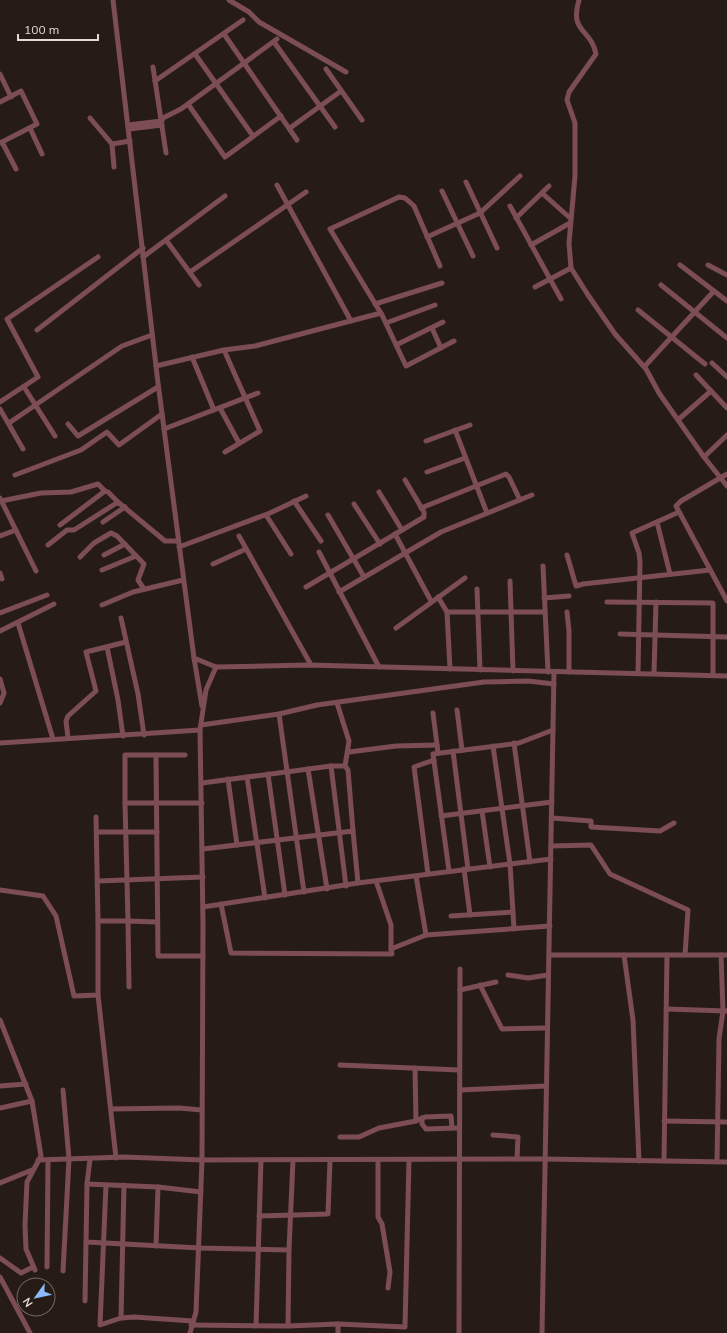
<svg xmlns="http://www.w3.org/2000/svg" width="727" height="1333" viewBox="0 0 727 1333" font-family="Mulish,sans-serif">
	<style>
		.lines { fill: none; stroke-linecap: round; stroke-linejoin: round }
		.street { stroke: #7c4d52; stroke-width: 5 }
	</style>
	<rect width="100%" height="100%" fill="#271c15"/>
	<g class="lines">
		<g class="street">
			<path d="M 113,0 L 158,383 L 194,658 L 216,667"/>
			<path d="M 229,0 L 249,12 L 259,22 L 346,72"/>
			<path d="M 579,0 C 569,33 591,28 596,54 L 569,92 L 567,100 L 575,123 L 575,176 L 569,243 L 571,268 L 588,295 L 615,334 L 646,369 L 659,393 L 704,457 L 727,486"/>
			<path d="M 224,34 L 297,140"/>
			<path d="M 274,42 L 335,127"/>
			<path d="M 195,54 L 253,136"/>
			<path d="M 153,67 L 166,153"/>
			<path d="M 326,69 L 362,120"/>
			<path d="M 0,74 L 11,97"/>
			<path d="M 155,81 L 243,20"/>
			<path d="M 0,102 L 21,91 L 37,124 L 0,143"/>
			<path d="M 188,104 L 225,157 L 281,116"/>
			<path d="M 90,118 L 112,144 L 114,167"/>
			<path d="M 161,119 L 181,109 L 277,39"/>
			<path d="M 128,125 L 162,121"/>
			<path d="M 30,128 L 42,154"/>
			<path d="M 290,128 L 341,91"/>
			<path d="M 129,129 L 162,125"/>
			<path d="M 2,142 L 16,169"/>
			<path d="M 112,144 L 130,141"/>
			<path d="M 466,182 L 497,248"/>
			<path d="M 277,185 L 351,321"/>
			<path d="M 442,191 L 473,256"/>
			<path d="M 542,193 L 570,218"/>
			<path d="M 510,206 L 561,299"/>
			<path d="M 516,218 L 549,186"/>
			<path d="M 427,237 L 480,213 L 520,176"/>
			<path d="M 166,240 L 199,285"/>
			<path d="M 531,245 L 570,223"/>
			<path d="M 143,257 L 225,196"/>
			<path d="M 680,265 L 727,301"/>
			<path d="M 708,265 L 727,275"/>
			<path d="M 440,266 L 414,206 L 405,198 L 399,197 L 330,229 L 382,315 L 406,366 L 454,341"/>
			<path d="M 190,272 L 306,192"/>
			<path d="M 661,285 L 727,338"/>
			<path d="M 535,287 L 571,268"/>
			<path d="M 375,304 L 442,283"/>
			<path d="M 638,310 L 705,364"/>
			<path d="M 386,323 L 435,305"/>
			<path d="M 432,328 L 441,348"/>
			<path d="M 37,330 L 143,248"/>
			<path d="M 396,345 L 443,322"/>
			<path d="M 224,350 L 260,431 L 225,452"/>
			<path d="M 192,357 L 214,410"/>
			<path d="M 712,363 L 727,377"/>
			<path d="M 156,366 L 224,350 L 255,346 L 381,313"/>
			<path d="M 644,367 L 714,291"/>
			<path d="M 696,375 L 727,408"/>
			<path d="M 24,387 L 55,436"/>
			<path d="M 0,402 L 38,377 L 7,319 L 98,257"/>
			<path d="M 220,408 L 239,443"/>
			<path d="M 0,409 L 23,449"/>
			<path d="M 679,419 L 711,391"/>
			<path d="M 9,423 L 122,346 L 152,335"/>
			<path d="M 68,424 L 78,436 L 158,387"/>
			<path d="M 164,429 L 258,393"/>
			<path d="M 455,430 L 487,513"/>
			<path d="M 426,441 L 470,425"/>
			<path d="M 704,457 L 727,435"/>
			<path d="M 427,472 L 465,458"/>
			<path d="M 727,474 L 681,501 L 676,506 L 727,601"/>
			<path d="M 15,475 L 81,450 L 107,432 L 119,445 L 162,414"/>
			<path d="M 379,492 L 402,530"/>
			<path d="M 0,498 L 36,571"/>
			<path d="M 1,501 L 41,493 L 71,492 L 98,484 L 105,491"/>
			<path d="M 294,501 L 321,541"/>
			<path d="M 354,504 L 380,544"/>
			<path d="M 421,508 L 506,474 L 509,477 L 520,500"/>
			<path d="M 266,515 L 291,554"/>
			<path d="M 328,515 L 364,577"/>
			<path d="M 103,522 L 125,507"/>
			<path d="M 657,522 L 670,574"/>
			<path d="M 60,525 L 105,491 L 108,492 L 118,502"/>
			<path d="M 395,534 L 431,601"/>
			<path d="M 0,536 L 16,530"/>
			<path d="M 239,536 L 311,665"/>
			<path d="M 48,545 L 67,530 L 74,530 L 118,502 L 165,541 L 178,541"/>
			<path d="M 179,547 L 270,513 L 306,496"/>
			<path d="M 319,552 L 379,667"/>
			<path d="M 104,555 L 125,544"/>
			<path d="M 567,555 L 576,586 L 583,584 L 710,570"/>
			<path d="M 80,557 L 94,543 L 111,533 L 117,536 L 144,564 L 138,580 L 144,589"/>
			<path d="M 213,564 L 246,549"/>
			<path d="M 543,566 L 548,672"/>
			<path d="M 102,570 L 136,556"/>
			<path d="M 0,573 L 2,579"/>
			<path d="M 510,581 L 513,671"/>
			<path d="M 306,587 L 424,517 L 424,512 L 405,480"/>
			<path d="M 477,589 L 480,670"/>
			<path d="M 339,592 L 441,532 L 532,495"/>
			<path d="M 438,597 L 447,612 L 450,669"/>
			<path d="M 544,598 L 569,596"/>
			<path d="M 607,602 L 713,603 L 713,675"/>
			<path d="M 102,605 L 133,592 L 183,580"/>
			<path d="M 447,612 L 545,612"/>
			<path d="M 567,612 L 569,631 L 569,672"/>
			<path d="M 0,613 L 47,595"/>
			<path d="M 121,618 L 138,694 L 144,735"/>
			<path d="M 18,623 L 53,739"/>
			<path d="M 396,628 L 465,578"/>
			<path d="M 0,631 L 54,604"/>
			<path d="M 620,634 L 727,637"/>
			<path d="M 107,647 L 118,700 L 123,736"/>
			<path d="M 194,658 L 202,706"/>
			<path d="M 638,673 L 640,562 L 639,553 L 632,533 L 679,512"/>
			<path d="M 654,673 L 656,602"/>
			<path d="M 0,679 L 4,693 L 0,703"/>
			<path d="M 337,703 L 349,741 L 345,766"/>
			<path d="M 457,710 L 462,750"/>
			<path d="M 433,713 L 438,753"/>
			<path d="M 279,714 L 304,892"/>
			<path d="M 201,725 L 279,714 L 317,705 L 484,682 L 528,681 L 554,684"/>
			<path d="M 68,738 L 66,721 L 68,716 L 96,691 L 86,652 L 126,642"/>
			<path d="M 0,743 L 200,730"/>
			<path d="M 514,743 L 530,862"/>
			<path d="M 493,746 L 510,864 L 514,929"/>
			<path d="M 453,751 L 468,869"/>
			<path d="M 349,752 L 396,746 L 437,745"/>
			<path d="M 156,755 L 185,755"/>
			<path d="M 331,766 L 346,886"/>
			<path d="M 308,769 L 327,889"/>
			<path d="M 268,774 L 285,895"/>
			<path d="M 247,777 L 265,898"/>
			<path d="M 228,779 L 237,845"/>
			<path d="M 202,783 L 331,766 L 345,766 L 348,770 L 353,831"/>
			<path d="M 125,803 L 125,755 L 156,755 L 158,956 L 203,956"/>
			<path d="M 482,811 L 490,867"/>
			<path d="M 441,816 L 552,802"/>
			<path d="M 96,817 L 98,921 L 128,921 L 125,803 L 202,803"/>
			<path d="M 552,818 L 591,821 L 591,827 L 660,831 L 674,823"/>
			<path d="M 97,832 L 157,832"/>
			<path d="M 551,846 L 591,845 L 610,874 L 688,910 L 685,955"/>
			<path d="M 203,849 L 353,831 L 358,883"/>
			<path d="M 464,869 L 470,915"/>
			<path d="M 449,871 L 433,754 L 519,743 L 553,730"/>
			<path d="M 428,874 L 414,767 L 434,760"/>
			<path d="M 416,876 L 426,935"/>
			<path d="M 98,881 L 203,877"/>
			<path d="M 376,881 L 391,925 L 391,949 L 426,935 L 550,926"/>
			<path d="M 0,890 L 43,896 L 56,916 L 74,996 L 98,995 L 98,921"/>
			<path d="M 221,904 L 231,953 L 392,954 L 391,949"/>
			<path d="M 203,907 L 358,883 L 551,859"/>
			<path d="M 451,916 L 513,912"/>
			<path d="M 549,955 L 727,955"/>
			<path d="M 624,955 L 633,1020 L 639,1161"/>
			<path d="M 508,975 L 528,978 L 548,975"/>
			<path d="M 480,985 L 502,1029 L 547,1028"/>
			<path d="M 129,987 L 128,921 L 157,922"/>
			<path d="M 460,990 L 496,982"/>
			<path d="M 98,995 L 116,1158"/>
			<path d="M 666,1009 L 727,1011"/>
			<path d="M 0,1020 L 32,1101 L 41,1156 L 27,1182 L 25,1225 L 26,1249 L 35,1270"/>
			<path d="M 340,1065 L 459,1070"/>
			<path d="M 415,1068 L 416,1121"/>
			<path d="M 0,1086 L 26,1084"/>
			<path d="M 63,1090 L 69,1159 L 63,1271"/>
			<path d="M 460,1090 L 546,1086"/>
			<path d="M 0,1108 L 32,1101"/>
			<path d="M 111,1109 L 179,1108 L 202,1110"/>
			<path d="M 422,1118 L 422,1124 L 426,1129 L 456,1128"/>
			<path d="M 664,1121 L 727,1122"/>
			<path d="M 493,1135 L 518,1137 L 517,1159"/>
			<path d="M 340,1137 L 359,1137 L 379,1128 L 416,1121 L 425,1117 L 451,1116 L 452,1128"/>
			<path d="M 90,1159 L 87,1184 L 158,1187 L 156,1246"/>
			<path d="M 38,1160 L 124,1157 L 202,1160 L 544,1159 L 727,1162"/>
			<path d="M 378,1160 L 378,1217 L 382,1224 L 390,1272 L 388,1288"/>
			<path d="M 664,1161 L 667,955"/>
			<path d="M 717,1162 L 719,1039 L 723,1011 L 721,955"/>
			<path d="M 0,1183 L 32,1170"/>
			<path d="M 106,1185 L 100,1325 L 121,1318"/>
			<path d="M 124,1185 L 121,1318 L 134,1317 L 193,1321"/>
			<path d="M 158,1187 L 201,1192"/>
			<path d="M 259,1216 L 328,1214 L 330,1160"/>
			<path d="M 86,1242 L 200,1248 L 289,1250 L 288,1326 L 191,1325"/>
			<path d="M 289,1250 L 293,1160"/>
			<path d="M 0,1258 L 21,1273 L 33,1267"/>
			<path d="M 47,1267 L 48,1160"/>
			<path d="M 0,1277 L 30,1333"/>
			<path d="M 85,1301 L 87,1184"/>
			<path d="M 338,1324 L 405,1327 L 409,1160"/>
			<path d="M 256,1326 L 261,1160"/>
			<path d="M 288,1326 L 338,1324 L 338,1333"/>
			<path d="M 190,1333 L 196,1312 L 202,1160 L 203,924 L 200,730 L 206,690 L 216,667 L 308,665 L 727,676"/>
			<path d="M 459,1333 L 460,969"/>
			<path d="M 542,1333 L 554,672"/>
		</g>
	</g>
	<g transform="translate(36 1297) rotate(237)"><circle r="19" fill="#271c15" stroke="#726862"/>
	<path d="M0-3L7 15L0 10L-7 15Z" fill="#89bafc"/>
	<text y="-6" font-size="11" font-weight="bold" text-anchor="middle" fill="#e3dbd6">N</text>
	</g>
	<path d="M18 34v6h80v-6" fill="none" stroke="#e3dbd6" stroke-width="2"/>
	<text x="24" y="34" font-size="12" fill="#e3dbd6" stroke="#271c15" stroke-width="3" paint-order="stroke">100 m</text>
</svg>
